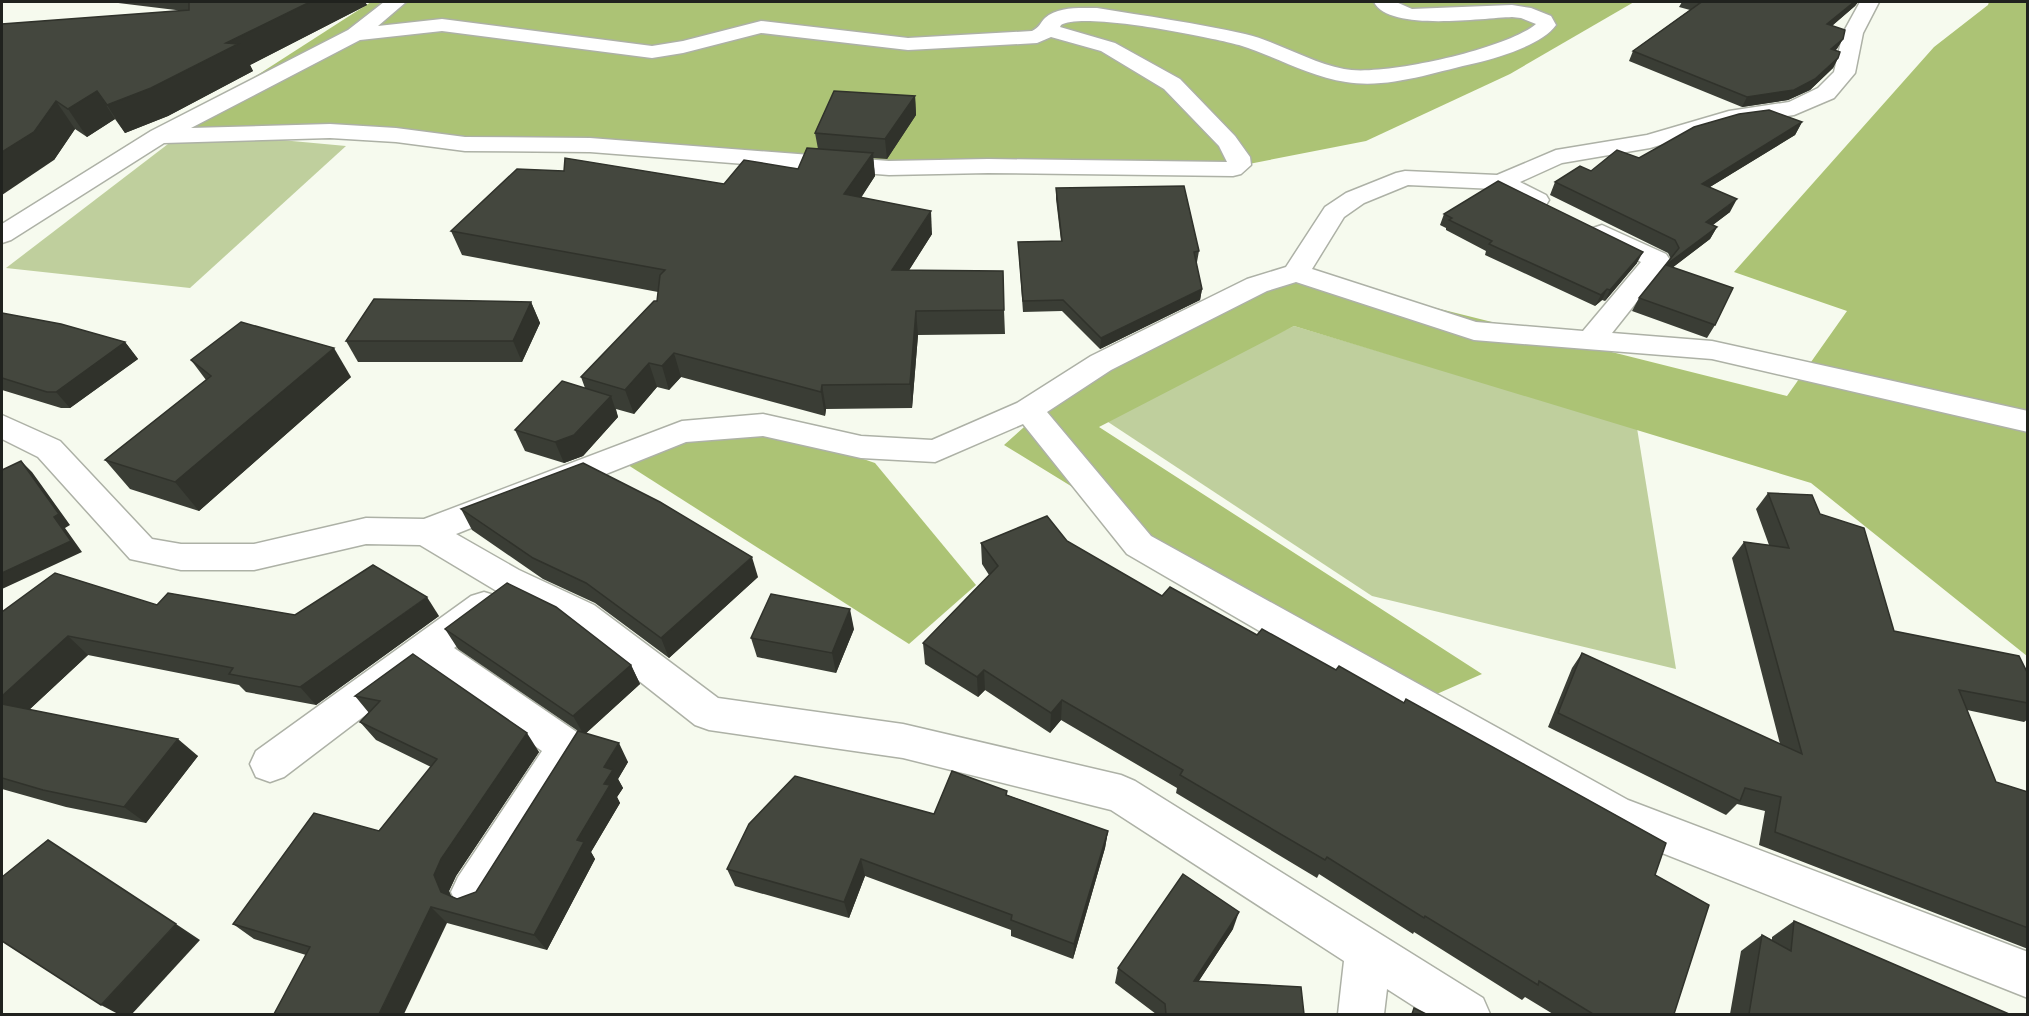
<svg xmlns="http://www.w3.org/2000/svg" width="2029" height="1016" viewBox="0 0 2029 1016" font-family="'PT Sans',sans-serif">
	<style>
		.green { fill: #bfcf9d }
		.forest { fill: #acc375 }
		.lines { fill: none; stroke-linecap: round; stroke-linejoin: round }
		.street-casing { stroke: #adb1a6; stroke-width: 3 }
		.street { fill: #fff; fill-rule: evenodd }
		.wall { fill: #3a3d35 }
		.shaded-wall { fill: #30322b }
		.building { fill: #44473e; stroke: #30322b; stroke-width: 1.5 }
	</style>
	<rect width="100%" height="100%" fill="#f6faee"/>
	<g class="green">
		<path d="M 185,131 L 346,146 L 190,288 L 6,268 Z"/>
		<path d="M 1294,326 L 1637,428 L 1676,669 L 1372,596 L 1102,418 Z"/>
	</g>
	<g class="forest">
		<path d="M 371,2 L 1634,2 L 1510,74 L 1366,141 L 1223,169 L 1011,170 L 172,130 Z"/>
		<path d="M 1989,2 L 2027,2 L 2027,656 L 1811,483 L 1294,326 L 1099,427 L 1482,674 L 1421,701 L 1004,445 L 1120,341 L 1296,273 L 1787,396 L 1847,311 L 1734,272 L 1934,47 L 1988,5 Z"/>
		<path d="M 763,425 L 875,463 L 976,585 L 909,644 L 617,458 L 682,432 Z"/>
	</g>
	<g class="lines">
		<defs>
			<g id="street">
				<path d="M 384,2 L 406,2 L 378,26 L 442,19 L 652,46 L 683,41 L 761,21 L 908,38 L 1032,31 C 1040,27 1040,23 1045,18 C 1058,6 1081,8 1097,8 C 1146,16 1196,23 1245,34 C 1279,42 1309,62 1344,69 C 1381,77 1507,49 1536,24 L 1521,18 L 1512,17 C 1481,18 1389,32 1374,2 L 1396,2 L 1412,9 L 1512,5 L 1531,8 L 1551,16 L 1556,25 C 1542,45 1499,57 1476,63 C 1434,72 1389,89 1346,82 C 1308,76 1275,56 1239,45 C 1210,37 1082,11 1061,25 L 1060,27 L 1115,43 L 1180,79 L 1235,136 L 1250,157 L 1251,165 L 1241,174 L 1233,176 L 988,173 L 889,175 L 590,152 L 465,151 L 396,142 L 330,138 L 164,143 L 11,240 L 2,243 L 2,224 L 151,131 L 348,30 ZM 442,31 L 652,58 L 683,53 L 761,33 L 908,50 L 1037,43 L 1051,37 L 1101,51 L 1164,89 L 1219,146 L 1227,162 L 988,159 L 889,161 L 590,138 L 465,137 L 396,128 L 330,124 L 191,128 L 360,40 Z"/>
				<path d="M 1860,2 L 1879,2 L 1863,33 L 1855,73 L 1834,98 L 1794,115 L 1732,124 L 1650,148 L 1562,163 L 1520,182 L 1546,195 L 1549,200 L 1546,205 L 1537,207 L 1528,205 L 1495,189 L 1408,185 L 1364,203 L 1344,217 L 1312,269 L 1476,322 L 1583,331 L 1641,262 L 1593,238 L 1589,233 L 1593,228 L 1602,225 L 1666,254 L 1670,260 L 1612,333 L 1712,341 L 2028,411 L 2028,432 L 1712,359 L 1474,340 L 1296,282 L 1267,291 L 1111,370 L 1047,412 L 1151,536 L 1628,800 L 2028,952 L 2028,998 L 1599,828 L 1127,554 L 1023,424 L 935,462 L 861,458 L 763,436 L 686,442 L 456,534 L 519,570 L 594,605 L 718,698 L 903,724 L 1121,775 L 1135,781 L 1483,998 L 1490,1014 L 1426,1014 L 1387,989 L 1384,1014 L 1338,1014 L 1344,961 L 1111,810 L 903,758 L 709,730 L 695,725 L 568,625 L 495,590 L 420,545 L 366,544 L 254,570 L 181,570 L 130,559 L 38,457 L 2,439 L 2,415 L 60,441 L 152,539 L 181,544 L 254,544 L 366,518 L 424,519 L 682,421 L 763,414 L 861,436 L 932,440 L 1017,403 L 1091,356 L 1247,279 L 1286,267 L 1325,207 L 1346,193 L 1396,173 L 1405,171 L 1497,175 L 1556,150 L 1647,135 L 1729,111 L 1789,102 L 1818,88 L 1834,72 L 1843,33 Z"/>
				<path d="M 484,592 L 497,596 L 502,606 L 497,616 L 454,648 L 581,735 L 587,747 L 488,907 L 473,913 L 458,907 L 451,892 L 458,877 L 542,751 L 426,669 L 284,777 L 270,782 L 256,777 L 250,764 L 256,751 L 471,596 Z"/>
			</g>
		</defs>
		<use href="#street" class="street-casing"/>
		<use href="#street" class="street"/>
	</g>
	<g class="wall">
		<path d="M 110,2 L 365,2 L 367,5 L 250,65 L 253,71 L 168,116 L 125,133 L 115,119 L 87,137 L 75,129 L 54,160 L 2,24 L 184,11 Z"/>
		<path d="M 1682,2 L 1858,2 L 1855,6 L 1832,26 L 1843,39 L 1835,51 L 1838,58 L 1833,68 L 1810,90 L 1788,100 L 1742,107 L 1629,61 L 1633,51 L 1690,10 L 1679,7 Z"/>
		<path d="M 915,96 L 916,115 L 887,159 L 873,158 L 875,176 L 861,198 L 932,234 L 909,270 L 1004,310 L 1005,334 L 918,335 L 912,408 L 826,409 L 825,416 L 681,377 L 669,390 L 657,387 L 634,414 L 616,409 L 618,417 L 583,456 L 564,463 L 525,451 L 515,430 L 585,388 L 581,377 L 657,301 L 658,292 L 462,255 L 451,231 L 724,184 L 798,169 L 818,149 L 815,133 Z"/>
		<path d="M 1802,122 L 1795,135 L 1710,187 L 1730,212 L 1713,225 L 1717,227 L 1710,239 L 1673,267 L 1715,325 L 1707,338 L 1632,311 L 1639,298 L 1671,259 L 1668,253 L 1550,195 L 1555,182 L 1591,171 L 1639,158 Z"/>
		<path d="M 1056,188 L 1199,251 L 1197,262 L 1196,262 L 1202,289 L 1200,300 L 1100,349 L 1062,311 L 1023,312 L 1018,242 L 1061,241 L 1056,199 Z"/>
		<path d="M 1444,214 L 1637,263 L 1605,301 L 1602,300 L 1595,306 L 1485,255 L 1486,251 L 1446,230 L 1446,228 L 1440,225 Z"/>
		<path d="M 531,302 L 540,323 L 522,362 L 358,362 L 346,341 Z"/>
		<path d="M 2,313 L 125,342 L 138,359 L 70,408 L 61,408 L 2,390 Z"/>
		<path d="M 191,360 L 351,377 L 199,511 L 130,489 L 105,460 L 206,380 Z"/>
		<path d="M 1768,493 L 1820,514 L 1894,631 L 2028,674 L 2028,719 L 2024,722 L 1967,710 L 1996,782 L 2028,792 L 2028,949 L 1759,845 L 1765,811 L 1737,804 L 1726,815 L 1548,727 L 1572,668 L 1582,653 L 1780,744 L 1732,558 L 1744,542 L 1769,545 L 1756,509 Z"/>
		<path d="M 461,509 L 758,577 L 669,658 L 595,603 L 543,579 L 472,530 Z"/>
		<path d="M 1067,541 L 1162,596 L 1655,875 L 1674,1014 L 1553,1014 L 1525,997 L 1522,1000 L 1414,932 L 1413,934 L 1319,874 L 1317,878 L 1176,793 L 1177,788 L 1061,720 L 1050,733 L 985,690 L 978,697 L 925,664 L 923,643 L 989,575 L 982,564 L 981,543 Z"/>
		<path d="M 157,605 L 295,615 L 439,616 L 316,705 L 246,692 L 239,685 L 88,655 L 29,710 L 198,756 L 146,823 L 66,807 L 2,789 L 2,612 Z"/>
		<path d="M 445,629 L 631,665 L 640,684 L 585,734 L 628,762 L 618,779 L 623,788 L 617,797 L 620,803 L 591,852 L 595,859 L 547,950 L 447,923 L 306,955 L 254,939 L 233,924 L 379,831 L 431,767 L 376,740 L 360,722 L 369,713 L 355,696 L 413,654 L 539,752 L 456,876 L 449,891 L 451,896 L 457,899 L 476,892 L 578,731 L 458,649 Z"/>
		<path d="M 854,629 L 836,673 L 757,657 L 751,638 Z"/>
		<path d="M 1007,795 L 1108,831 L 1105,848 L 1073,959 L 1011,936 L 1011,930 L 865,876 L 849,918 L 735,886 L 727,869 L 934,814 Z"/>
		<path d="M 1794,921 L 2009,1014 L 1730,1014 L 1741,951 L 1762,935 L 1772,940 L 1772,937 Z"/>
		<path d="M 1233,929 L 1198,982 L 1304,1014 L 1156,1014 L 1115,983 L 1118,968 Z"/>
	</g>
	<g class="shaded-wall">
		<path d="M 310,2 L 365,2 L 367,5 L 250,65 L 253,71 L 168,116 L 125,133 L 107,105 L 226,43 Z"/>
		<path d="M 1854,2 L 1858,2 L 1855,6 L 1822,34 L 1827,24 Z"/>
		<path d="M 1843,39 L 1837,49 L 1825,59 L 1831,49 Z"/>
		<path d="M 1838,58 L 1833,68 L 1810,90 L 1788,100 L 1742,107 L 1747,97 Z"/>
		<path d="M 97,91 L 115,119 L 87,137 L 68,109 Z"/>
		<path d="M 915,96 L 916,115 L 887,159 L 885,139 Z"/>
		<path d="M 56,101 L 75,129 L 54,160 L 2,195 L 2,152 Z"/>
		<path d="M 1802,122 L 1795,135 L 1695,196 L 1702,184 Z"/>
		<path d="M 873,153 L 875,176 L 847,218 L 844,194 Z"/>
		<path d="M 1737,199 L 1730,212 L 1699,235 L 1706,222 Z"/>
		<path d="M 931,211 L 932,234 L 894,294 L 892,270 Z"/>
		<path d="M 1717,227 L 1710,239 L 1659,278 L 1666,265 Z"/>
		<path d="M 1643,252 L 1637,263 L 1605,301 L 1610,290 Z"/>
		<path d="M 1202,289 L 1200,300 L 1100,349 L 1101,338 Z"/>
		<path d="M 1607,289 L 1602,300 L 1595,306 L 1601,295 Z"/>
		<path d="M 531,302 L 540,323 L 522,362 L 513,341 Z"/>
		<path d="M 916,311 L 918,335 L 912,408 L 910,384 Z"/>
		<path d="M 125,342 L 138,359 L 70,408 L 56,392 Z"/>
		<path d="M 334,348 L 351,377 L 199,511 L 175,482 Z"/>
		<path d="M 674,353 L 681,377 L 669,390 L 662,366 Z"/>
		<path d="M 649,363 L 657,387 L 634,414 L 625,390 Z"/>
		<path d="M 822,385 L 826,409 L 825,416 L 821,392 Z"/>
		<path d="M 611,396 L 618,417 L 583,456 L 564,463 L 555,442 Z"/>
		<path d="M 21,461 L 32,472 L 70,525 L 65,528 L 82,552 L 2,589 L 2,573 L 54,517 Z"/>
		<path d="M 752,557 L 758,577 L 669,658 L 661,638 Z"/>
		<path d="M 427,597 L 439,616 L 316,705 L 300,687 Z"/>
		<path d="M 850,609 L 854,629 L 836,673 L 832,653 Z"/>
		<path d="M 68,636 L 88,655 L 17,721 L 2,709 L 2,696 Z"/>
		<path d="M 631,665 L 640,684 L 584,735 L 573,716 Z"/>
		<path d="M 984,670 L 985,690 L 978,697 L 977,677 Z"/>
		<path d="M 1062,700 L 1061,720 L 1050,733 L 1051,713 Z"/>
		<path d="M 527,733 L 539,752 L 456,876 L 449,891 L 456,908 L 441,892 L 434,875 L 441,859 Z"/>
		<path d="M 178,739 L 198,756 L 146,823 L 124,807 Z"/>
		<path d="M 619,743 L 628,762 L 618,779 L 623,788 L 617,797 L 620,803 L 591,852 L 595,859 L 547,950 L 534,935 L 604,784 L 604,767 Z"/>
		<path d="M 1108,831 L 1105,848 L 1073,959 L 1074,944 Z"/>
		<path d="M 861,859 L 865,876 L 849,918 L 844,902 Z"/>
		<path d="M 431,907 L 447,923 L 404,1014 L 379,1014 Z"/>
		<path d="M 1239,912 L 1233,929 L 1189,996 L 1194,981 Z"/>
		<path d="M 176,924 L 200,940 L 132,1014 L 118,1014 L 101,1005 Z"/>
	</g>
	<g class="building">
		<path d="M 189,2 L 310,2 L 226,43 L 238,44 L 151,88 L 107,105 L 97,91 L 68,109 L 56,101 L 34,132 L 2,152 L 2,24 L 189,10 Z"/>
		<path d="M 1696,2 L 1854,2 L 1827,24 L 1845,30 L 1843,39 L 1831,49 L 1840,52 L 1838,58 L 1815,79 L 1794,90 L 1747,97 L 1633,51 L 1700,3 Z"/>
		<path d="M 834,91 L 915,96 L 885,139 L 815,133 Z"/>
		<path d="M 1769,110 L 1802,122 L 1702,184 L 1737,199 L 1706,222 L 1717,227 L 1666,265 L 1733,288 L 1715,325 L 1639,298 L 1679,248 L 1675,240 L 1555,182 L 1580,166 L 1591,171 L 1617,150 L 1639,158 L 1694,127 L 1739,114 Z"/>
		<path d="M 807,148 L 873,153 L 844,194 L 931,211 L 892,270 L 1003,271 L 1004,310 L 916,311 L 910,384 L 822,385 L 821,392 L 674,353 L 662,366 L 649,363 L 625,390 L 581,377 L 654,301 L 657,301 L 660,275 L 665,270 L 451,231 L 517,169 L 564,171 L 565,158 L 724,184 L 744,160 L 798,169 Z"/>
		<path d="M 1498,181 L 1643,252 L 1610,290 L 1607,289 L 1601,295 L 1489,244 L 1492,241 L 1449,220 L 1452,218 L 1444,214 Z"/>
		<path d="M 1184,186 L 1199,251 L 1194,252 L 1202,289 L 1101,338 L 1063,300 L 1023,301 L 1018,242 L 1062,241 L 1056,188 Z"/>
		<path d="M 374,299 L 531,302 L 513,341 L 346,341 Z"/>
		<path d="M 2,313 L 61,324 L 125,342 L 56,392 L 47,392 L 2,378 Z"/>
		<path d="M 241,322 L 334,348 L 175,482 L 105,460 L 211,376 L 191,360 Z"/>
		<path d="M 562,381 L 611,396 L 574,435 L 555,442 L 515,430 Z"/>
		<path d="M 21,461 L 59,514 L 54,517 L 71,541 L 2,573 L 2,470 Z"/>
		<path d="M 583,463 L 660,502 L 752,557 L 661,638 L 586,583 L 533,558 L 461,509 Z"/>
		<path d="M 1768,493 L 1812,495 L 1820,514 L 1864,528 L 1894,631 L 2019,656 L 2028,674 L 2028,703 L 1959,690 L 1996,782 L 2028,792 L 2028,928 L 1775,832 L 1781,797 L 1745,788 L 1740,801 L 1558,713 L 1582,653 L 1802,754 L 1744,542 L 1789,548 Z"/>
		<path d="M 1047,516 L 1067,541 L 1162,596 L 1170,587 L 1257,635 L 1262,629 L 1336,670 L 1339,666 L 1404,703 L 1406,699 L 1666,843 L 1655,875 L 1709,905 L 1674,1014 L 1593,1014 L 1539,981 L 1538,985 L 1425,916 L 1424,918 L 1327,857 L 1325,860 L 1180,775 L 1183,770 L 1062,700 L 1051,713 L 984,670 L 977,677 L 923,643 L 998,566 L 981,543 Z"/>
		<path d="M 373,565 L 427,597 L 300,687 L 229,674 L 233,668 L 68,636 L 2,696 L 2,612 L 55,573 L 157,605 L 168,593 L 295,615 Z"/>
		<path d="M 507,583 L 556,607 L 631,665 L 573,716 L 445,629 Z"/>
		<path d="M 771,594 L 850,609 L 832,653 L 751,638 Z"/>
		<path d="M 413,654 L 527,733 L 441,859 L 434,875 L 441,892 L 457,899 L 476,892 L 578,731 L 619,743 L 604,767 L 613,770 L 604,784 L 610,785 L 577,840 L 584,842 L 534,935 L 431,907 L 379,1014 L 274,1014 L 310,947 L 233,924 L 314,813 L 379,831 L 437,759 L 360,722 L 380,701 L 355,696 Z"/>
		<path d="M 2,704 L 178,739 L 124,807 L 43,790 L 2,778 Z"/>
		<path d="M 952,771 L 1007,791 L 1006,795 L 1108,831 L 1074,944 L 1011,920 L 1012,915 L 861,859 L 844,902 L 727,869 L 749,824 L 795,776 L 934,814 Z"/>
		<path d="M 48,840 L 176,924 L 101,1005 L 2,941 L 2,877 Z"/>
		<path d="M 1183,874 L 1239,912 L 1194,981 L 1301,987 L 1304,1014 L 1166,1014 L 1165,1004 L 1118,968 Z"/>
		<path d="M 1794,921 L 2009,1014 L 1749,1014 L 1762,935 L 1791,951 Z"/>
		<path d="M 1414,1008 L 1426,1014 L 1412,1014 Z"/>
	</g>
	<rect width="2029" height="1016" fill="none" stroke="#20221e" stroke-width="6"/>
</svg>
